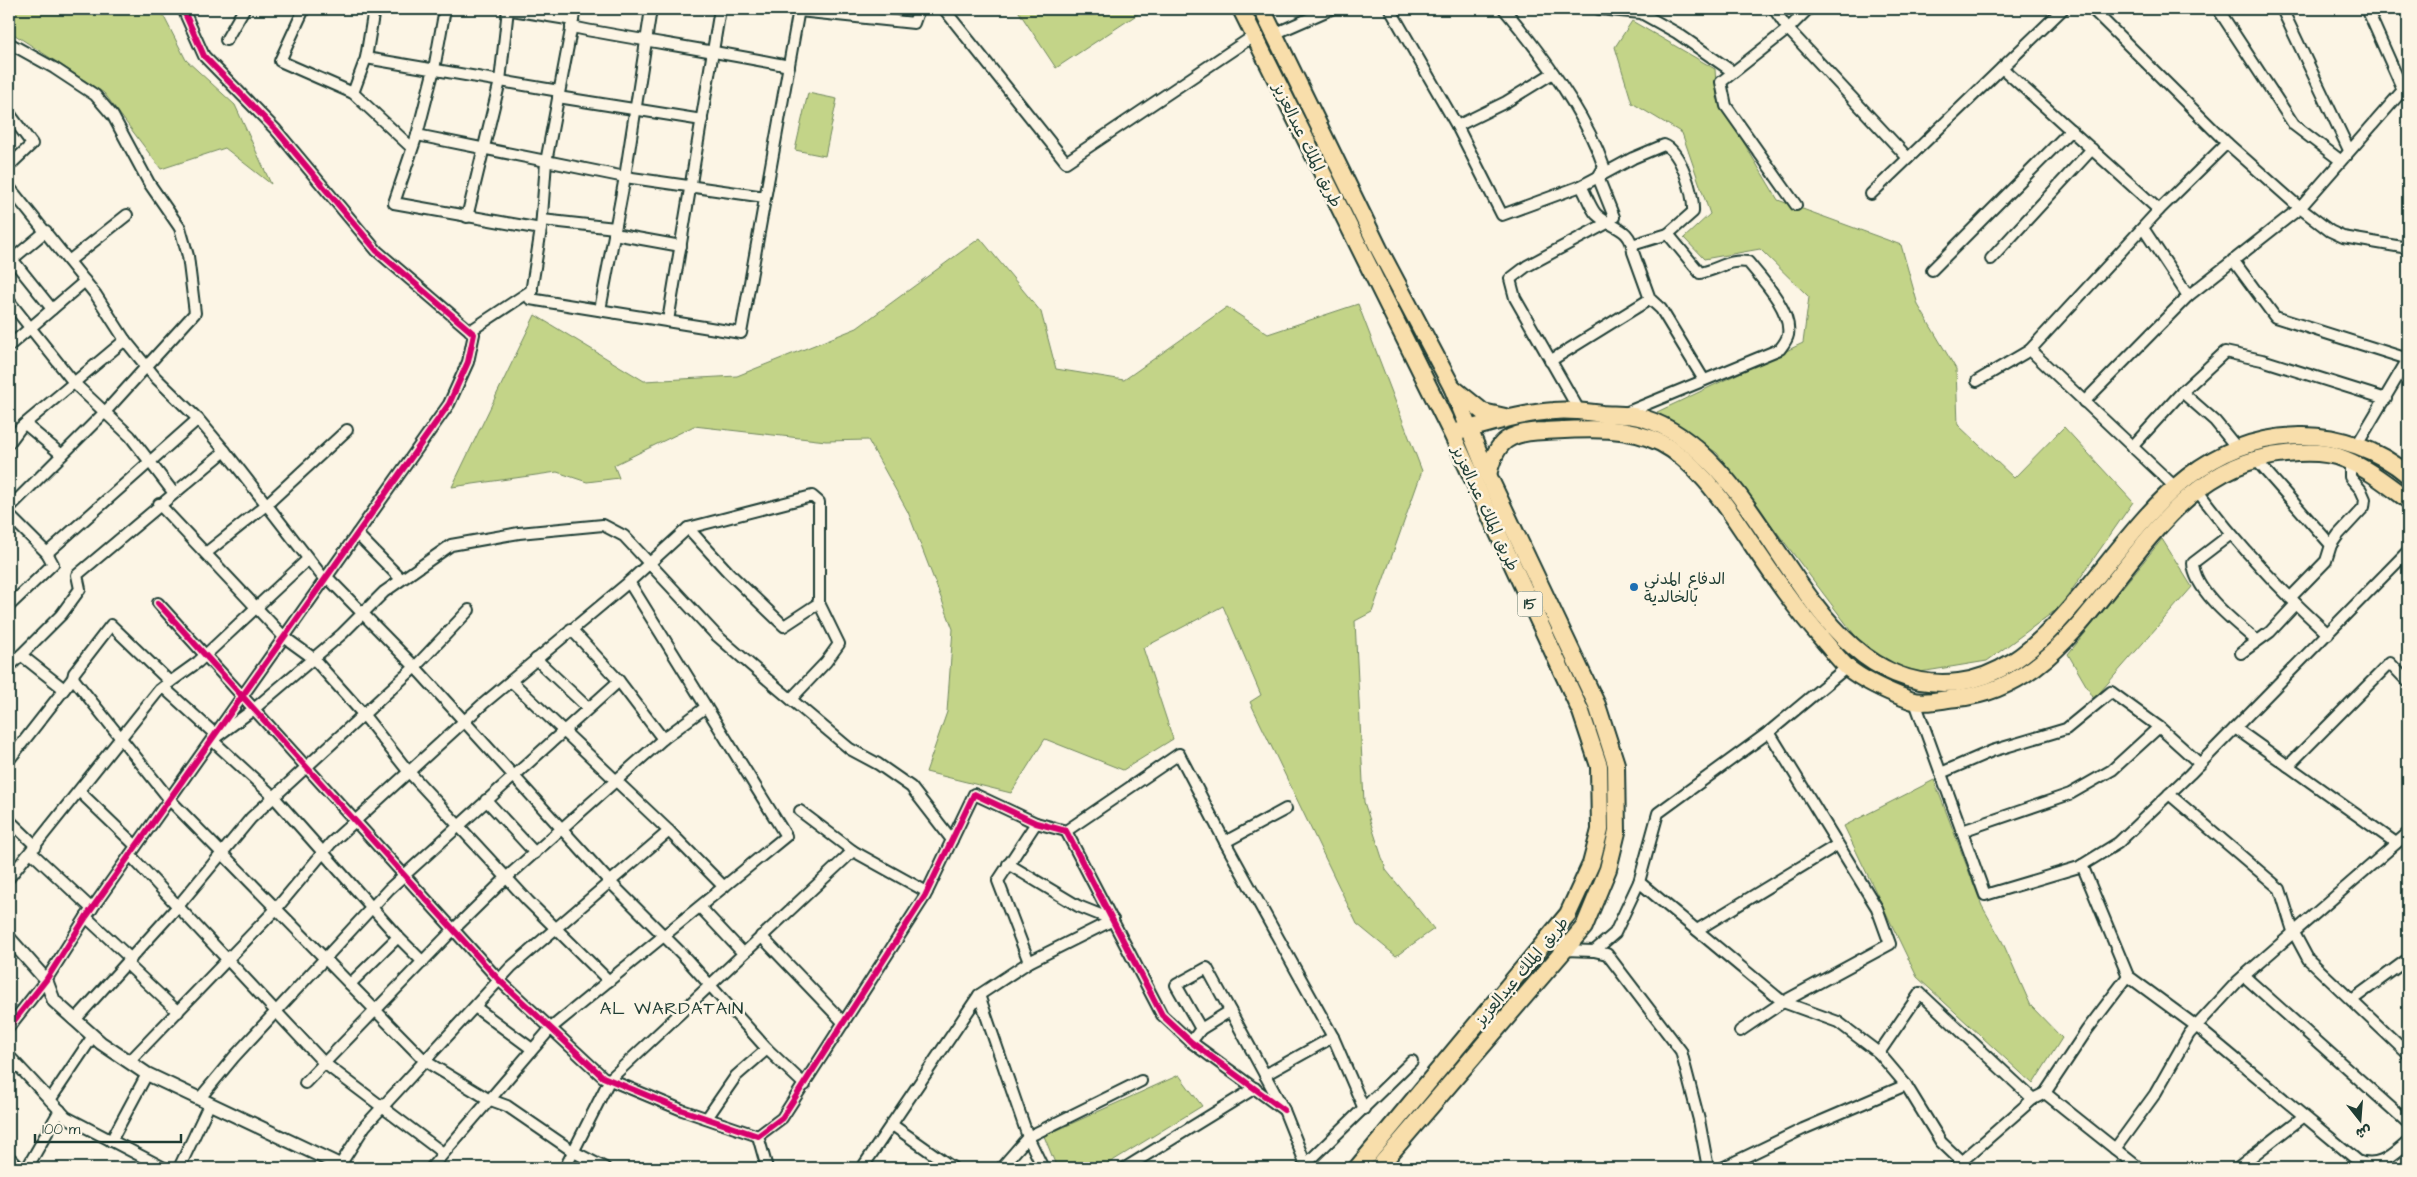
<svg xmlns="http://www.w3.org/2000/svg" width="2417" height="1177" viewBox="0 0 2417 1177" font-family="'Architects Daughter','Playpen Sans Arabic',sans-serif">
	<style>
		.green { fill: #c3d488; stroke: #71885e }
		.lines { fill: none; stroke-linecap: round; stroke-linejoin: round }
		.minor-casing { stroke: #1f3d34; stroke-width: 14 }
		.tertiary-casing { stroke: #1f3d34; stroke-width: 16 }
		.primary-casing { stroke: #1f3d34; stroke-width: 20 }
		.trunk-casing { stroke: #1f3d34; stroke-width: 20 }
		.minor { stroke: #fcf5e5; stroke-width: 10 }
		.tertiary { stroke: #fcf5e5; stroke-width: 12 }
		.primary { stroke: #f8deab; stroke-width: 16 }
		.trunk { stroke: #f8deab; stroke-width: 16 }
		.cycleway-casing { stroke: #fcf5e5; stroke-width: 9 }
		.cycleway { stroke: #d6006c; stroke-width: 6 }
		.poi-dot { fill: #1f6fb2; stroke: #fcf5e5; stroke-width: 2 }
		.labels { text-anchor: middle; stroke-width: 5; stroke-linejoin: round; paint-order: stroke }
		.shield { fill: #fcf5e5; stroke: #617469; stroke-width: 1 }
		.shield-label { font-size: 15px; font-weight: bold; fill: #1f3d34 }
		.street-label { font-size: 16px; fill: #1f3d34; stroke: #fcf5e5 }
		.poi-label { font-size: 16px; fill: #1f3d34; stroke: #fcf5e5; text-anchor: start }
		.neighbourhood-label { font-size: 18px; letter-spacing: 1px; fill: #1f3d34; stroke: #fcf5e5 }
	</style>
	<rect width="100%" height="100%" fill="#fcf5e5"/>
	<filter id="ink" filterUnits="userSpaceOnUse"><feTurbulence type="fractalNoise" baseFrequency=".02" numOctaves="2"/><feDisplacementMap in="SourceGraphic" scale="10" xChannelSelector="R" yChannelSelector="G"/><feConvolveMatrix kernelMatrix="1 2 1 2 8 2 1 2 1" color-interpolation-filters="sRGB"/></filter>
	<g filter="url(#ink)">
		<g class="green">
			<path d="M 9,9 L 160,9 L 186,60 L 235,105 L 271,184 L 225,148 L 161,169 L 104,93 L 9,31 Z"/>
			<path d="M 1017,9 L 1143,9 L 1144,10 L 1056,68 Z"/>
			<path d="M 1632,21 L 1715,69 L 1717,98 L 1778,200 L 1901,245 L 1918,305 L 1956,369 L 1958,425 L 2014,478 L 2064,427 L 2133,502 L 2060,607 L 1987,661 L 1914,673 L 1866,650 L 1717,453 L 1657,412 L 1803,343 L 1809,297 L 1760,249 L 1704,259 L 1684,238 L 1710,214 L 1682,133 L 1632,103 L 1615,47 Z"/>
			<path d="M 808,93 L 837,99 L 825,156 L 795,150 Z"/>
			<path d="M 980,238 L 1041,312 L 1056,369 L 1124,380 L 1227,307 L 1268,334 L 1358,304 L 1422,471 L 1372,612 L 1355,621 L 1364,802 L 1386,870 L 1434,929 L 1396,956 L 1357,924 L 1250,702 L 1261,695 L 1223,606 L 1143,648 L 1173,739 L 1123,770 L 1045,739 L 1011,793 L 926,772 L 947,712 L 953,629 L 908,512 L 868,440 L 826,441 L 694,426 L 614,465 L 619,478 L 587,482 L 557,472 L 452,487 L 535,315 L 644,381 L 737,376 L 857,328 Z"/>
			<path d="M 2162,539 L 2192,587 L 2094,699 L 2068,654 Z"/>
			<path d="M 1934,780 L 1982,906 L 2002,941 L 2031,1006 L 2062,1038 L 2033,1084 L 1917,977 L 1844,826 Z"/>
			<path d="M 1179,1075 L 1202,1106 L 1101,1168 L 1057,1168 L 1044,1136 Z"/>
		</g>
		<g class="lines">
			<defs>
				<g id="minor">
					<path d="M 304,9 L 280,61 L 353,93 L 412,148"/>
					<path d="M 445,9 L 434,69 L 417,135 L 625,177 L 765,197"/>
					<path d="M 506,9 L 573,20"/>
					<path d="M 575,9 L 546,162 L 541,229 L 530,299 L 741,333 L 799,9"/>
					<path d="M 944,9 L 1066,162 L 1255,35"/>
					<path d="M 1390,9 L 1457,126 L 1502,215 L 1581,186 L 1598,177 L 1604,167 C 1585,112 1541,53 1504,9"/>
					<path d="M 1599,9 L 1641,13 L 1677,33 L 1733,72"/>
					<path d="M 1774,9 L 1788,29 L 1908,158"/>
					<path d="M 2092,9 L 2227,143 L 2300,208 L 2330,231 L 2343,237 L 2408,248"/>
					<path d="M 2218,9 L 2294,125 L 2340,160"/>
					<path d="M 2282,9 L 2349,150"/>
					<path d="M 799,11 L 914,23 L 919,9"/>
					<path d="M 571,27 C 644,41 716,51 789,66"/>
					<path d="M 1274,34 L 1331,9"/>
					<path d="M 226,40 L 244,9"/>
					<path d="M 9,43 L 54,68 L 95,95 L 113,116 L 149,183 L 180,228 L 188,256 L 195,313 L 106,411 L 9,508"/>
					<path d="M 366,58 L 559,91"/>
					<path d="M 2002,68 L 2159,210"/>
					<path d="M 353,93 L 366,58 L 374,9"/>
					<path d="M 558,97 L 702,120"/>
					<path d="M 9,113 L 32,144 L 9,166"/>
					<path d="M 1457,126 L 1506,102 L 1553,73"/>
					<path d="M 417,135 L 394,203 L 541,229"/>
					<path d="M 1581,186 C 1586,194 1590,207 1596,214 C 1611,229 1631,226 1633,252 L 1650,299 L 1661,309 L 1704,380"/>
					<path d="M 9,187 L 96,295 L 125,340 L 155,377 L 198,419 L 225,451 L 325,580"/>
					<path d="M 1871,194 L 2063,9"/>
					<path d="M 1796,205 L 1726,106 L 1721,82 L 1788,29 L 1808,9"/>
					<path d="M 467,217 L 500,81 L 508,9"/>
					<path d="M 542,220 L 615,228"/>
					<path d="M 2143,228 L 2188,296"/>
					<path d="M 614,234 L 681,246"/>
					<path d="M 12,259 L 52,309"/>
					<path d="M 1991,259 L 2092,149"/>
					<path d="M 2233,260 L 2275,317 L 2408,359"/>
					<path d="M 69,261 L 127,215"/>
					<path d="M 9,262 L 46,231"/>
					<path d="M 1932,270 L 2071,130"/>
					<path d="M 9,301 L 75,384 L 130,436 L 173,492"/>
					<path d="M 600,310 L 625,177 L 651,9"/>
					<path d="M 668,321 L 720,9"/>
					<path d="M 470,331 L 532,290"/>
					<path d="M 9,346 L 85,281"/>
					<path d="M 1550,361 L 1650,299"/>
					<path d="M 1977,381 L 2030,350"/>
					<path d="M 2182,392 L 2215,421 L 2237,448"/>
					<path d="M 2084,402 L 2188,296 L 2300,208 L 2403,90 L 2367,9"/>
					<path d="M 1580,412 L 1515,298 L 1510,279 L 1527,266 L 1609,222 L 1614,217 L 1598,177 L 1633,158 L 1664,145 C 1681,151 1694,195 1693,212 L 1668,234"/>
					<path d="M 1625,413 L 1780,349 C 1783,345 1787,340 1788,335 C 1792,311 1763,280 1748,262 C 1728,259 1720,269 1700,273 L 1668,234 L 1632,245"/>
					<path d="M 25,424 L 62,455"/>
					<path d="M 9,443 L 21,427 L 125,340"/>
					<path d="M 2357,445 L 2408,359"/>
					<path d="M 2132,447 L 2182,392 L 2225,352 L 2262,360 L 2386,399"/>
					<path d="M 2256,460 L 2331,545"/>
					<path d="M 2174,486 L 2030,350 L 2159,210 L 2227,143"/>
					<path d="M 2197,490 C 2235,542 2280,590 2328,634"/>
					<path d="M 159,504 L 284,637 L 313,658 L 363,714 L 408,771 L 528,901 L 609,981"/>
					<path d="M 9,515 L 47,553 L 53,564 L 9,606"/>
					<path d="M 688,528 L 728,572 L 784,626 L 819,603"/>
					<path d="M 357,534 L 401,579"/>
					<path d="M 2231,534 L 2193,563 C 2194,591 2236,623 2257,641"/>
					<path d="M 47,553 L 198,419"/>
					<path d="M 206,553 L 266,505 L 347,430"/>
					<path d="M 327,577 L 415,667 L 609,881 L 682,954 L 767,1049 L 805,1085"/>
					<path d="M 2290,598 L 2326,561 L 2331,545 L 2338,535 L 2364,507 L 2365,499 L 2361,490 L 2350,477 L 2350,462"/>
					<path d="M 158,603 L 499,980 L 603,1077 L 682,1110 L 758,1136 L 782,1118 L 925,896 L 974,794 L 1036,823 L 1066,831 L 1162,1015 L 1191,1042 L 1284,1110"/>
					<path d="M 2241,653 L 2270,632 L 2296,604"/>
					<path d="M 21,655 L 64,689"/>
					<path d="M 536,659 L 588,708"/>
					<path d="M 9,667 L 61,615 L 80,589 L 77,575 L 225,451"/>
					<path d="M 73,678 L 170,800 L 425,1061 L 488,1099 L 507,1106 L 574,1152 L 605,1168"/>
					<path d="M 511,681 L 669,831 L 724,887"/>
					<path d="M 619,681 L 663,739"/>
					<path d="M 163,687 L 216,735"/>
					<path d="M 1915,702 L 1985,895 L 2079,867 L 2118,843 L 2190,774 L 2408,551"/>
					<path d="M 2235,728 L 2396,843"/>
					<path d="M 9,760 L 73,678 L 74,673 L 111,625 L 170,682"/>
					<path d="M 2288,766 L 2390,663 L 2408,682"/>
					<path d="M 1941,773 L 1992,751 L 2066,729 L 2111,692 L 2159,727"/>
					<path d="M 80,792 L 136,846"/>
					<path d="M 2169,794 L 2280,889 L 2293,931 L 2308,959 L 2408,1054"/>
					<path d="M 486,800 L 535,853"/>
					<path d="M 800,811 L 853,851 L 927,892"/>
					<path d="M 9,820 L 36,846"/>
					<path d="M 1066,831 L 1179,754 L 1225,842 L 1333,1037 L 1364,1109"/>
					<path d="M 1962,831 L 2070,794 L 2112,770 L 2159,727 L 2200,764"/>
					<path d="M 1225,842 L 1286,809"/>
					<path d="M 31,852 L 92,909"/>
					<path d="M 130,855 L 324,1063 L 443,1153"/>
					<path d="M 1008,864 L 1078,906 L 1113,920"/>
					<path d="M 2082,865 L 2128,976 L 2196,1026 L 2358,1161 C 2379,1170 2393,1154 2408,1142"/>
					<path d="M 9,878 L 159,690 L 198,662 L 307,560"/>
					<path d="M 1639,882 L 1783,1002 L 1838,1022 L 1879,1053 L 1906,1085 L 1941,1142 L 1962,1162"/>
					<path d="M 700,907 L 743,953"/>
					<path d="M 86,917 L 131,959"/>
					<path d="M 1697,930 L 1837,845"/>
					<path d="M 761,936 L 844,1023"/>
					<path d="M 1564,950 L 1594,951"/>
					<path d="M 423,962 L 398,937 L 273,796 L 212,740 L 254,709 L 342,634 L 384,592 L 451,545 L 519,533 L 603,525 L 624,536 L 716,635 L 775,686 L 850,749 L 878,764 L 911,787 L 952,840"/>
					<path d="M 1029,962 L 998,881 L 1036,823"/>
					<path d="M 127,964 L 178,1012"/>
					<path d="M 2244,976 L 2408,1123"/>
					<path d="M 350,984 L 398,937"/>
					<path d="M 979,995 L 1028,1137 L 1043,1168"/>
					<path d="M 2352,1000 L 2408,959"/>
					<path d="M 475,1007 L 532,1049"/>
					<path d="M 75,1020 L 179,905 L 251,818 L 415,667 L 469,610"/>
					<path d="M 9,1027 L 46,980 L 86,917 L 449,404 L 468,362 L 474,334 L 377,251 L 276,130 L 204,56 L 183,9"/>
					<path d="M 1201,1029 L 1176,985 L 1207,968 L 1284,1110 L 1306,1165 L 1303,1168"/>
					<path d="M 1740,1031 L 1783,1002 L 1890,944 L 1877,908 L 1769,732"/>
					<path d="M 1191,1042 L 1201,1029 L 1230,1011"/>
					<path d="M 1879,1053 L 1920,993 L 2033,1099 L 2045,1093 L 2087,1030 L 2128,976"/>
					<path d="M 9,1056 L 66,1117 L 164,1168"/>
					<path d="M 129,1062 L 276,909 L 331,843 L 483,704 L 629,582 L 688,528 L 812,496 L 819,502 L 819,603 L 839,644 L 826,662 L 791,699"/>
					<path d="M 1265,1075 L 1333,1037"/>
					<path d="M 305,1083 L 453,930 L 506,878 L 663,739 L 706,707"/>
					<path d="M 2045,1093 L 2139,1168"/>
					<path d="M 200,1098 L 234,1057 L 389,889 L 619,681 L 571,629"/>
					<path d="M 50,1100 L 93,1036"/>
					<path d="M 707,1118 L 736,1076 L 767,1049"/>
					<path d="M 891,1124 L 953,1168"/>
					<path d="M 758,1136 L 767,1168"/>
					<path d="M 111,1141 L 147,1074"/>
					<path d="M 2115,1149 L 2155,1094 L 2189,1034 L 2238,981 L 2408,833"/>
					<path d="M 9,1157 L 20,1168"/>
					<path d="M 340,1165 L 365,1126 L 511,967 L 669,831"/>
					<path d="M 27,1168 L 60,1110"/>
					<path d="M 179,1168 L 209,1105"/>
					<path d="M 431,1168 L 551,1028 L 786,836 L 629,582"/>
					<path d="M 565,1168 L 610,1079 L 853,851"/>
					<path d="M 862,1168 L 979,995 L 1029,962 L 1113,920"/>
					<path d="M 1001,1168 L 1028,1137 L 1141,1081"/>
					<path d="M 1125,1168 L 1255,1088"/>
					<path d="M 1302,1168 L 1412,1061"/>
					<path d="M 1708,1168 L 1699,1120 L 1681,1051 L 1607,954 L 1594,951 L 1615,933 L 1639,882 L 1658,813 L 1769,732 L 1847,667"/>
					<path d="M 1722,1168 L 1803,1129 L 1906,1085"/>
					<path d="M 1954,1168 L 2033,1099"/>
					<path d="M 2237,1168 L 2303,1117"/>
				</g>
				<path id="tertiary" d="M 9,938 L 46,980 L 54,1001 L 101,1043 L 147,1074 L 346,1168"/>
				<g id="primary">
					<path d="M 1452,387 L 1483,412 L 1505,417"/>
					<path d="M 1457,432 C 1489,424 1521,413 1554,411 C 1570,409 1586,412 1602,414 C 1615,415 1630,414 1643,418 C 1774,458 1803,701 1959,682 C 1999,677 2030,652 2057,623 C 2130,546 2179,438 2300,436 C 2338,435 2379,450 2408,475"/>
					<path d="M 1488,475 C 1496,440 1509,432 1545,431 C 1583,429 1626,425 1661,443 C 1694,460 1721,498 1741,528 C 1768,568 1792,605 1824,641 C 1832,650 1839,660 1848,668 C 1865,682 1889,692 1910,700 C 1923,705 1943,699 1957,698 C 2104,684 2131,468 2286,454 C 2305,452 2326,451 2344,459 C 2367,468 2388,485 2408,500"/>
				</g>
				<g id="trunk">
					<path d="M 1241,9 L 1452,434 L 1581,712 L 1599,766 L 1600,830 L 1591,864 L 1568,914 L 1357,1168"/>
					<path d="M 1262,9 L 1379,249 L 1452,387 L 1488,475 L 1597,705 L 1616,764 L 1617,832 L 1608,869 L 1584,927 L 1378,1168"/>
				</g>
			</defs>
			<use href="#minor" class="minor-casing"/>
			<use href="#tertiary" class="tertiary-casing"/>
			<use href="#primary" class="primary-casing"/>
			<use href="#trunk" class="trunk-casing"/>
			<use href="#minor" class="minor"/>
			<use href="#tertiary" class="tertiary"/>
			<use href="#primary" class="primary"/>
			<use href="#trunk" class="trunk"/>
			<defs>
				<g id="cycleway">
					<path d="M 158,603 L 499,980 L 603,1077 L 682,1110 L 758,1136 L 782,1118 L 925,896 L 974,794 L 1036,823 L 1066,831 L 1162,1015 L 1191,1042 L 1284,1110"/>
					<path d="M 9,1027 L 46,980 L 86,917 L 449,404 L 468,362 L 474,334 L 377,251 L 276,130 L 204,56 L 183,9"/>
				</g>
			</defs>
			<use href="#cycleway" class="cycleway-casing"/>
			<use href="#cycleway" class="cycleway"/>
		</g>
	</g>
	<circle class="poi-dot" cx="1634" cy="587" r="5"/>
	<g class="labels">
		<rect class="shield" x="1517.5" y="591.5" width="25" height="25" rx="4"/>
		<g class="shield-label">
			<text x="1530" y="609">15</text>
		</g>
		<g class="street-label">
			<text transform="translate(1308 145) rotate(64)" y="6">طريق الملك عبدالعزيز</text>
			<text transform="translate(1486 508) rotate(65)" y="6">طريق الملك عبدالعزيز</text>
			<text transform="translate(1521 971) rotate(-50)" y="6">طريق الملك عبدالعزيز</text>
		</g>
		<g class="poi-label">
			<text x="1644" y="584">الدفاع المدني<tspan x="1644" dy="18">بالخالدية</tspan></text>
		</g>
		<g class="neighbourhood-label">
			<text x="672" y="1014">AL WARDATAIN</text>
		</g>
	</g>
	<rect width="2417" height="1177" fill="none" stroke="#fcf5e5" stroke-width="30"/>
	<rect x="15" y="15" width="2387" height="1147" fill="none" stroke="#1f3d34" stroke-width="2" filter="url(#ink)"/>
	<g transform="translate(2360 1120) rotate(163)" stroke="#fcf5e5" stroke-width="4" paint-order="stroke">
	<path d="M0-4L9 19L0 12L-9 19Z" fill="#1f3d34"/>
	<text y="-8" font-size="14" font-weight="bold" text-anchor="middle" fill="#1f3d34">ش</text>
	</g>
	<path d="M35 1134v8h146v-8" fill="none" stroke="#1f3d34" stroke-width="2.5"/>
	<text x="42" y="1134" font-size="15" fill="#1f3d34" stroke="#fcf5e5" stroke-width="4" paint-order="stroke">100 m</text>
</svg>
